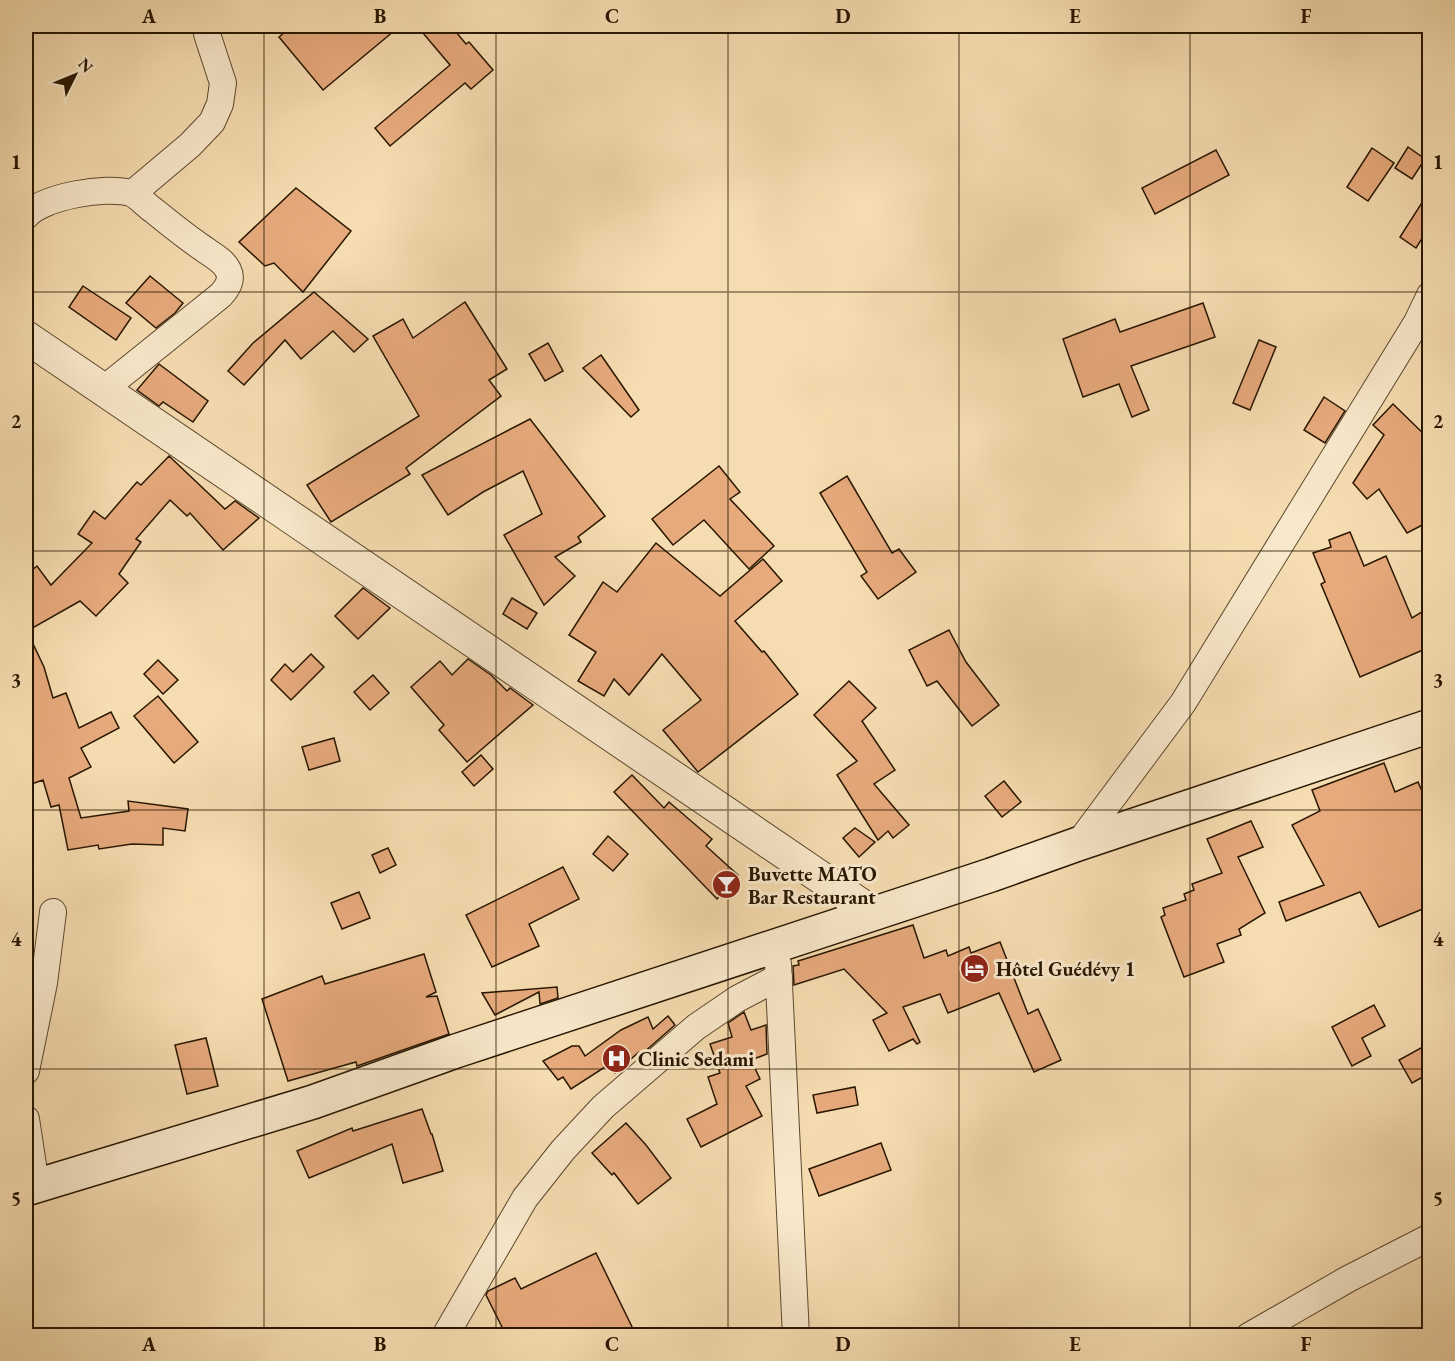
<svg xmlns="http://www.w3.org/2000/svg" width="1455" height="1361" viewBox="0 0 1455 1361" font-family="'EB Garamond',serif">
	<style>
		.building { fill: #e7aa7d; stroke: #281601; stroke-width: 1.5 }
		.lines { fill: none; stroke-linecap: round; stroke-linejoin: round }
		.minor-casing { stroke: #5c482d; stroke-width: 28 }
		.tertiary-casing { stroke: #5c482d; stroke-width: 34 }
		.secondary-casing { stroke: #281601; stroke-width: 36 }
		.minor { stroke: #f9e9cc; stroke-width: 26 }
		.tertiary { stroke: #f9e9cc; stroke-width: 32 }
		.secondary { stroke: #f9e9cc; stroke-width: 33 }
		.grid { fill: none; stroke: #281601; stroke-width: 1.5; stroke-opacity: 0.55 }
		.labels { text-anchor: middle; stroke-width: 6; stroke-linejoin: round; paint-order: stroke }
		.poi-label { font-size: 20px; font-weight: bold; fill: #281601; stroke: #f9e9cc; text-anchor: start }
		.neatline { fill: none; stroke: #281601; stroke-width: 2 }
		.grid-label { font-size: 20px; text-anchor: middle; font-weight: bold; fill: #281601 }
	</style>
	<rect width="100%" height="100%" fill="#f6ddb1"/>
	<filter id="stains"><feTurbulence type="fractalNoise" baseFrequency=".00333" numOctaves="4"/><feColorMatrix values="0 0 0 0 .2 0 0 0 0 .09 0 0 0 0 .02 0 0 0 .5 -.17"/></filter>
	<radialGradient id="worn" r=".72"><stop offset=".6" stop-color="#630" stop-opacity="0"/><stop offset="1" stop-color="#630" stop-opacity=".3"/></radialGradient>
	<g class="building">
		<path d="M 292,26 L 400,26 L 323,90 L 279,37 Z"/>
		<path d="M 417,26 L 451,26 L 466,44 L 469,42 L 493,70 L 471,89 L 465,83 L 390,146 L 375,128 L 450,65 Z"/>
		<path d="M 1408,147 L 1425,159 L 1412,179 L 1395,168 Z"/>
		<path d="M 1372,148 L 1394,163 L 1368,201 L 1347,187 Z"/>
		<path d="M 1216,150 L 1229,175 L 1155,214 L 1142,188 Z"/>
		<path d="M 296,188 L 351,231 L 303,292 L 274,263 L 265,266 L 239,242 Z"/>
		<path d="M 1430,190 L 1430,226 L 1416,248 L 1400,237 Z"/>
		<path d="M 150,276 L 183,303 L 175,313 L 156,328 L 126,303 Z"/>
		<path d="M 83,286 L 131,318 L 116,340 L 69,307 Z"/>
		<path d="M 314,292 L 368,339 L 354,352 L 333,331 L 301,359 L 285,340 L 244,385 L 228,371 L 253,343 Z"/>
		<path d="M 465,302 L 507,369 L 489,380 L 501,396 L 406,468 L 410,474 L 331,522 L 307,485 L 419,416 L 373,336 L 403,319 L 413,338 Z"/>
		<path d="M 1203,303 L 1215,337 L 1131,366 L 1149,410 L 1132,417 L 1119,384 L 1083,397 L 1063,339 L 1115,319 L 1120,332 Z"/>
		<path d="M 1259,340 L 1276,347 L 1250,410 L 1233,403 Z"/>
		<path d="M 548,343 L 563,371 L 545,381 L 529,354 Z"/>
		<path d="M 601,355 L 639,410 L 631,417 L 583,368 Z"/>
		<path d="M 159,364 L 208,401 L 193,422 L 163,402 L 159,406 L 137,390 Z"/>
		<path d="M 1324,397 L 1345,411 L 1325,443 L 1304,430 Z"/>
		<path d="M 1393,404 L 1430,440 L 1430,521 L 1407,533 L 1379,489 L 1367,499 L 1353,483 L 1384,435 L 1373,425 Z"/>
		<path d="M 530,419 L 605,516 L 578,537 L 581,542 L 555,557 L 575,576 L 544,605 L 504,535 L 542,514 L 523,471 L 483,492 L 448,515 L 422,475 Z"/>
		<path d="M 169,456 L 225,509 L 235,501 L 259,518 L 223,550 L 190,513 L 187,516 L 170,500 L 136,539 L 141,542 L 119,574 L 128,583 L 96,616 L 80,601 L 27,631 L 44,667 L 53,698 L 66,693 L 79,728 L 111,712 L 119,728 L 81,748 L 91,767 L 69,778 L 81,818 L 129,811 L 128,801 L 188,809 L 185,831 L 163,828 L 163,845 L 132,844 L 99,849 L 98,845 L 68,850 L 59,805 L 51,807 L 43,780 L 26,786 L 26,575 L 37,566 L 51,585 L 92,543 L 78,534 L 94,511 L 105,519 L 137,482 L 141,485 Z"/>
		<path d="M 719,466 L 740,492 L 730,499 L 774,546 L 749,569 L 704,520 L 673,545 L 652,519 Z"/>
		<path d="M 847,476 L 892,553 L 899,549 L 916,572 L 878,599 L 861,576 L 867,572 L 820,493 Z"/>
		<path d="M 1350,532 L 1364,566 L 1386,556 L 1412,618 L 1430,607 L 1430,647 L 1360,677 L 1321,584 L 1325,582 L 1313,553 L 1331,547 L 1329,540 Z"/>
		<path d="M 656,543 L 720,596 L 763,559 L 782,581 L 735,621 L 762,652 L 764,651 L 798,694 L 698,772 L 663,730 L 701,700 L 662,654 L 629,695 L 614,679 L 604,696 L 578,681 L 596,652 L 569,635 L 603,582 L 617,592 Z"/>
		<path d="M 363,588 L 390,608 L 358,639 L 335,616 Z"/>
		<path d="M 512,598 L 537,613 L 527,629 L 503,614 Z"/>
		<path d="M 949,630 L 966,662 L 999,705 L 972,726 L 937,681 L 927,686 L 909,650 Z"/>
		<path d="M 311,654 L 324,667 L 291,700 L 271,680 L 285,664 L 293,672 Z"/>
		<path d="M 468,659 L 491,675 L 507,691 L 510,688 L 533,705 L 467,762 L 439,730 L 444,725 L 411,687 L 440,661 L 452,675 Z"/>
		<path d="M 158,660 L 178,680 L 163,694 L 144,674 Z"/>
		<path d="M 373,675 L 389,693 L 370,710 L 354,692 Z"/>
		<path d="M 849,681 L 876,708 L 862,721 L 895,770 L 874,784 L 909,825 L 893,838 L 888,831 L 878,840 L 837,775 L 857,761 L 814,715 Z"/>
		<path d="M 158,696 L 198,742 L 174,763 L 134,716 Z"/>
		<path d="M 334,738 L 340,761 L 309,770 L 302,747 Z"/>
		<path d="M 481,755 L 493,769 L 474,786 L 462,772 Z"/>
		<path d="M 1384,763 L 1395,792 L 1418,782 L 1430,810 L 1430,906 L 1379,927 L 1360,892 L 1286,921 L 1279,902 L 1324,885 L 1292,825 L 1320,811 L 1312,790 Z"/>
		<path d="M 632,775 L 664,808 L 669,802 L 712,839 L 706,846 L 738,875 L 717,899 L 614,792 Z"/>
		<path d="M 1004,781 L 1021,802 L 1002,817 L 985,796 Z"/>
		<path d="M 1251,821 L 1263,847 L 1238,857 L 1265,913 L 1239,929 L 1241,935 L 1217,944 L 1224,962 L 1184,977 L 1161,917 L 1165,915 L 1163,908 L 1186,900 L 1184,894 L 1194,890 L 1192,884 L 1222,873 L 1207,839 Z"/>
		<path d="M 855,828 L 875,842 L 859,857 L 843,838 Z"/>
		<path d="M 608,836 L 628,854 L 613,871 L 593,854 Z"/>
		<path d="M 388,848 L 396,865 L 380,873 L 372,855 Z"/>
		<path d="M 563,867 L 579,899 L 529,924 L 539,946 L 492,967 L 466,915 Z"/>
		<path d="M 359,892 L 370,918 L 342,929 L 331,903 Z"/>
		<path d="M 913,925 L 924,958 L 946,950 L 948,956 L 969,947 L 971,953 L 1000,942 L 1028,1014 L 1038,1009 L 1061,1060 L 1034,1072 L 999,993 L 948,1013 L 940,994 L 903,1007 L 920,1042 L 917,1044 L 913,1039 L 889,1051 L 873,1020 L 887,1013 L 844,969 L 794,985 L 793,966 L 799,965 L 798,961 Z"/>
		<path d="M 424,954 L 436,992 L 426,997 L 437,996 L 449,1034 L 357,1066 L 356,1062 L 288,1081 L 262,999 L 322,976 L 325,984 Z"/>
		<path d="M 557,987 L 558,998 L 540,1004 L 539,992 L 495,1015 L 482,993 Z"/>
		<path d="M 1374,1005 L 1385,1026 L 1362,1038 L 1371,1056 L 1352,1066 L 1332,1027 Z"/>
		<path d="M 744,1012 L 751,1030 L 766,1025 L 767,1054 L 751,1060 L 760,1079 L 746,1086 L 762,1116 L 701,1147 L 687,1119 L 717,1104 L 708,1077 L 720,1073 L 710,1044 L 732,1037 L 728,1023 Z"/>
		<path d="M 668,1016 L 675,1025 L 642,1054 L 639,1052 L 615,1073 L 608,1065 L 571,1089 L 563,1077 L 558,1080 L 543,1061 L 572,1046 L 579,1046 L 585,1056 L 621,1030 L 648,1017 L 653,1029 Z"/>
		<path d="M 206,1038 L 218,1086 L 187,1094 L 175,1045 Z"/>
		<path d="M 1430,1043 L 1430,1073 L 1412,1083 L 1399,1060 Z"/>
		<path d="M 855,1087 L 858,1105 L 817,1113 L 813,1095 Z"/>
		<path d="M 422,1109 L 431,1134 L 432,1134 L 443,1171 L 403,1183 L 392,1144 L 309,1178 L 297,1151 L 352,1128 L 353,1131 Z"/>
		<path d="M 626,1123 L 646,1145 L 671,1178 L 638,1204 L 614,1173 L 612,1175 L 592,1153 Z"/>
		<path d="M 881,1143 L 891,1170 L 819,1196 L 809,1169 Z"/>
		<path d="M 596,1253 L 636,1335 L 506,1335 L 486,1295 L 488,1291 L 515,1278 L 521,1289 Z"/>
	</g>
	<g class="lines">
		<defs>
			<g id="minor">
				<path d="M 133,193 L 190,145 L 212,122 L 220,104 L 223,83 L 207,34 L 207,26"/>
				<path d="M 26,216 C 43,196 106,186 131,193 C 138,196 146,205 153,210 C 169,223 186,237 204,249 C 212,255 224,261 228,270 C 233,280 227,288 221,295 L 104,389"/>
				<path d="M 1078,844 L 1183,703 L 1417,322 L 1430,295"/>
				<path d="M 778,964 L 796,1336"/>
				<path d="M 26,1071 L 44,983 L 53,912"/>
				<path d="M 26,1119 L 36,1185"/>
				<path d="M 445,1336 L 525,1198 L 563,1150 L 603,1107 L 696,1027 L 737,999 L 779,977"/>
				<path d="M 1249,1336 L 1348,1279 L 1430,1237"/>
			</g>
			<path id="tertiary" d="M 26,337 L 873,913"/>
			<path id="secondary" d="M 26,1189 L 313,1102 L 456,1051 L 991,875 L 1078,844 L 1430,726"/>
		</defs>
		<use href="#minor" class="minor-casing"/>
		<use href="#tertiary" class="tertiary-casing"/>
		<use href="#secondary" class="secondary-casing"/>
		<use href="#minor" class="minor"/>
		<use href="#tertiary" class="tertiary"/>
		<use href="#secondary" class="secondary"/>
	</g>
	<path class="grid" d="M 264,26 L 264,1336M 496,26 L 496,1336M 728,26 L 728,1336M 959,26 L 959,1336M 1190,26 L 1190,1336M 26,292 L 1430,292M 26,551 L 1430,551M 26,810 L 1430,810M 26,1069 L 1430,1069"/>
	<defs>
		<symbol id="bar-disc" viewBox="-11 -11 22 22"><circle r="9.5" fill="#8f2418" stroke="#f9e9cc"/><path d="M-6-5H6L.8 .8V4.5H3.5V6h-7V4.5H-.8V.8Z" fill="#fff"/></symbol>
		<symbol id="hotel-disc" viewBox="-11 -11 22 22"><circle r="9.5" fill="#8f2418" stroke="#f9e9cc"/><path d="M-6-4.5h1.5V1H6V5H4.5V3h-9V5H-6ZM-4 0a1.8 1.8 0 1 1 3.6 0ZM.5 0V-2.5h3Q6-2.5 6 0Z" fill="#fff"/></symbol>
		<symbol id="hospital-disc" viewBox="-11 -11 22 22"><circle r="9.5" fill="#8f2418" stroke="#f9e9cc"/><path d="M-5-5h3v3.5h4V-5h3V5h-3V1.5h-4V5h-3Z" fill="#fff"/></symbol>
	</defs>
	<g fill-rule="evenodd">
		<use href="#bar-disc" x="710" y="868" width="33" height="33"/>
		<use href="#hotel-disc" x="958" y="952" width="33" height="33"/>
		<use href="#hospital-disc" x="600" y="1042" width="33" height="33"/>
	</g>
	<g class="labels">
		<g class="poi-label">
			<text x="748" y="881">Buvette MATO<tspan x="748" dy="23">Bar Restaurant</tspan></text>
			<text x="996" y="976">Hôtel Guédévy 1</text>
			<text x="638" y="1066">Clinic Sedami</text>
		</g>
	</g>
	<rect width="1455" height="1361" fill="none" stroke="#f6ddb1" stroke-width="66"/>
	<g transform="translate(75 75) rotate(47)" stroke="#f9e9cc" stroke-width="4.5" paint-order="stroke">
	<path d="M0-4.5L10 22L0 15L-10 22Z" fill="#281601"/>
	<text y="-9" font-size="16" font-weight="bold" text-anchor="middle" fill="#281601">N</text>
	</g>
	<rect x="33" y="33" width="1389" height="1295" class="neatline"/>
	<g class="grid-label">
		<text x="149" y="23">A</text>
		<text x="380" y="23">B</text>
		<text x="612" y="23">C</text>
		<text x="843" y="23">D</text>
		<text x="1075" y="23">E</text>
		<text x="1306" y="23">F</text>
		<text x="16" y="169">1</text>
		<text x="1438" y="169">1</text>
		<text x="16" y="428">2</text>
		<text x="1438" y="428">2</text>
		<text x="16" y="687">3</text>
		<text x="1438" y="687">3</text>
		<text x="16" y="946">4</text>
		<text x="1438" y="946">4</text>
		<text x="16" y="1205">5</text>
		<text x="1438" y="1205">5</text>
		<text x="149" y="1351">A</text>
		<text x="380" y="1351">B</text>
		<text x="612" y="1351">C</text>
		<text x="843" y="1351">D</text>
		<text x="1075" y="1351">E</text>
		<text x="1306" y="1351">F</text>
	</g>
	<rect width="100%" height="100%" filter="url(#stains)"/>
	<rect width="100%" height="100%" fill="url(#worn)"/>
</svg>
